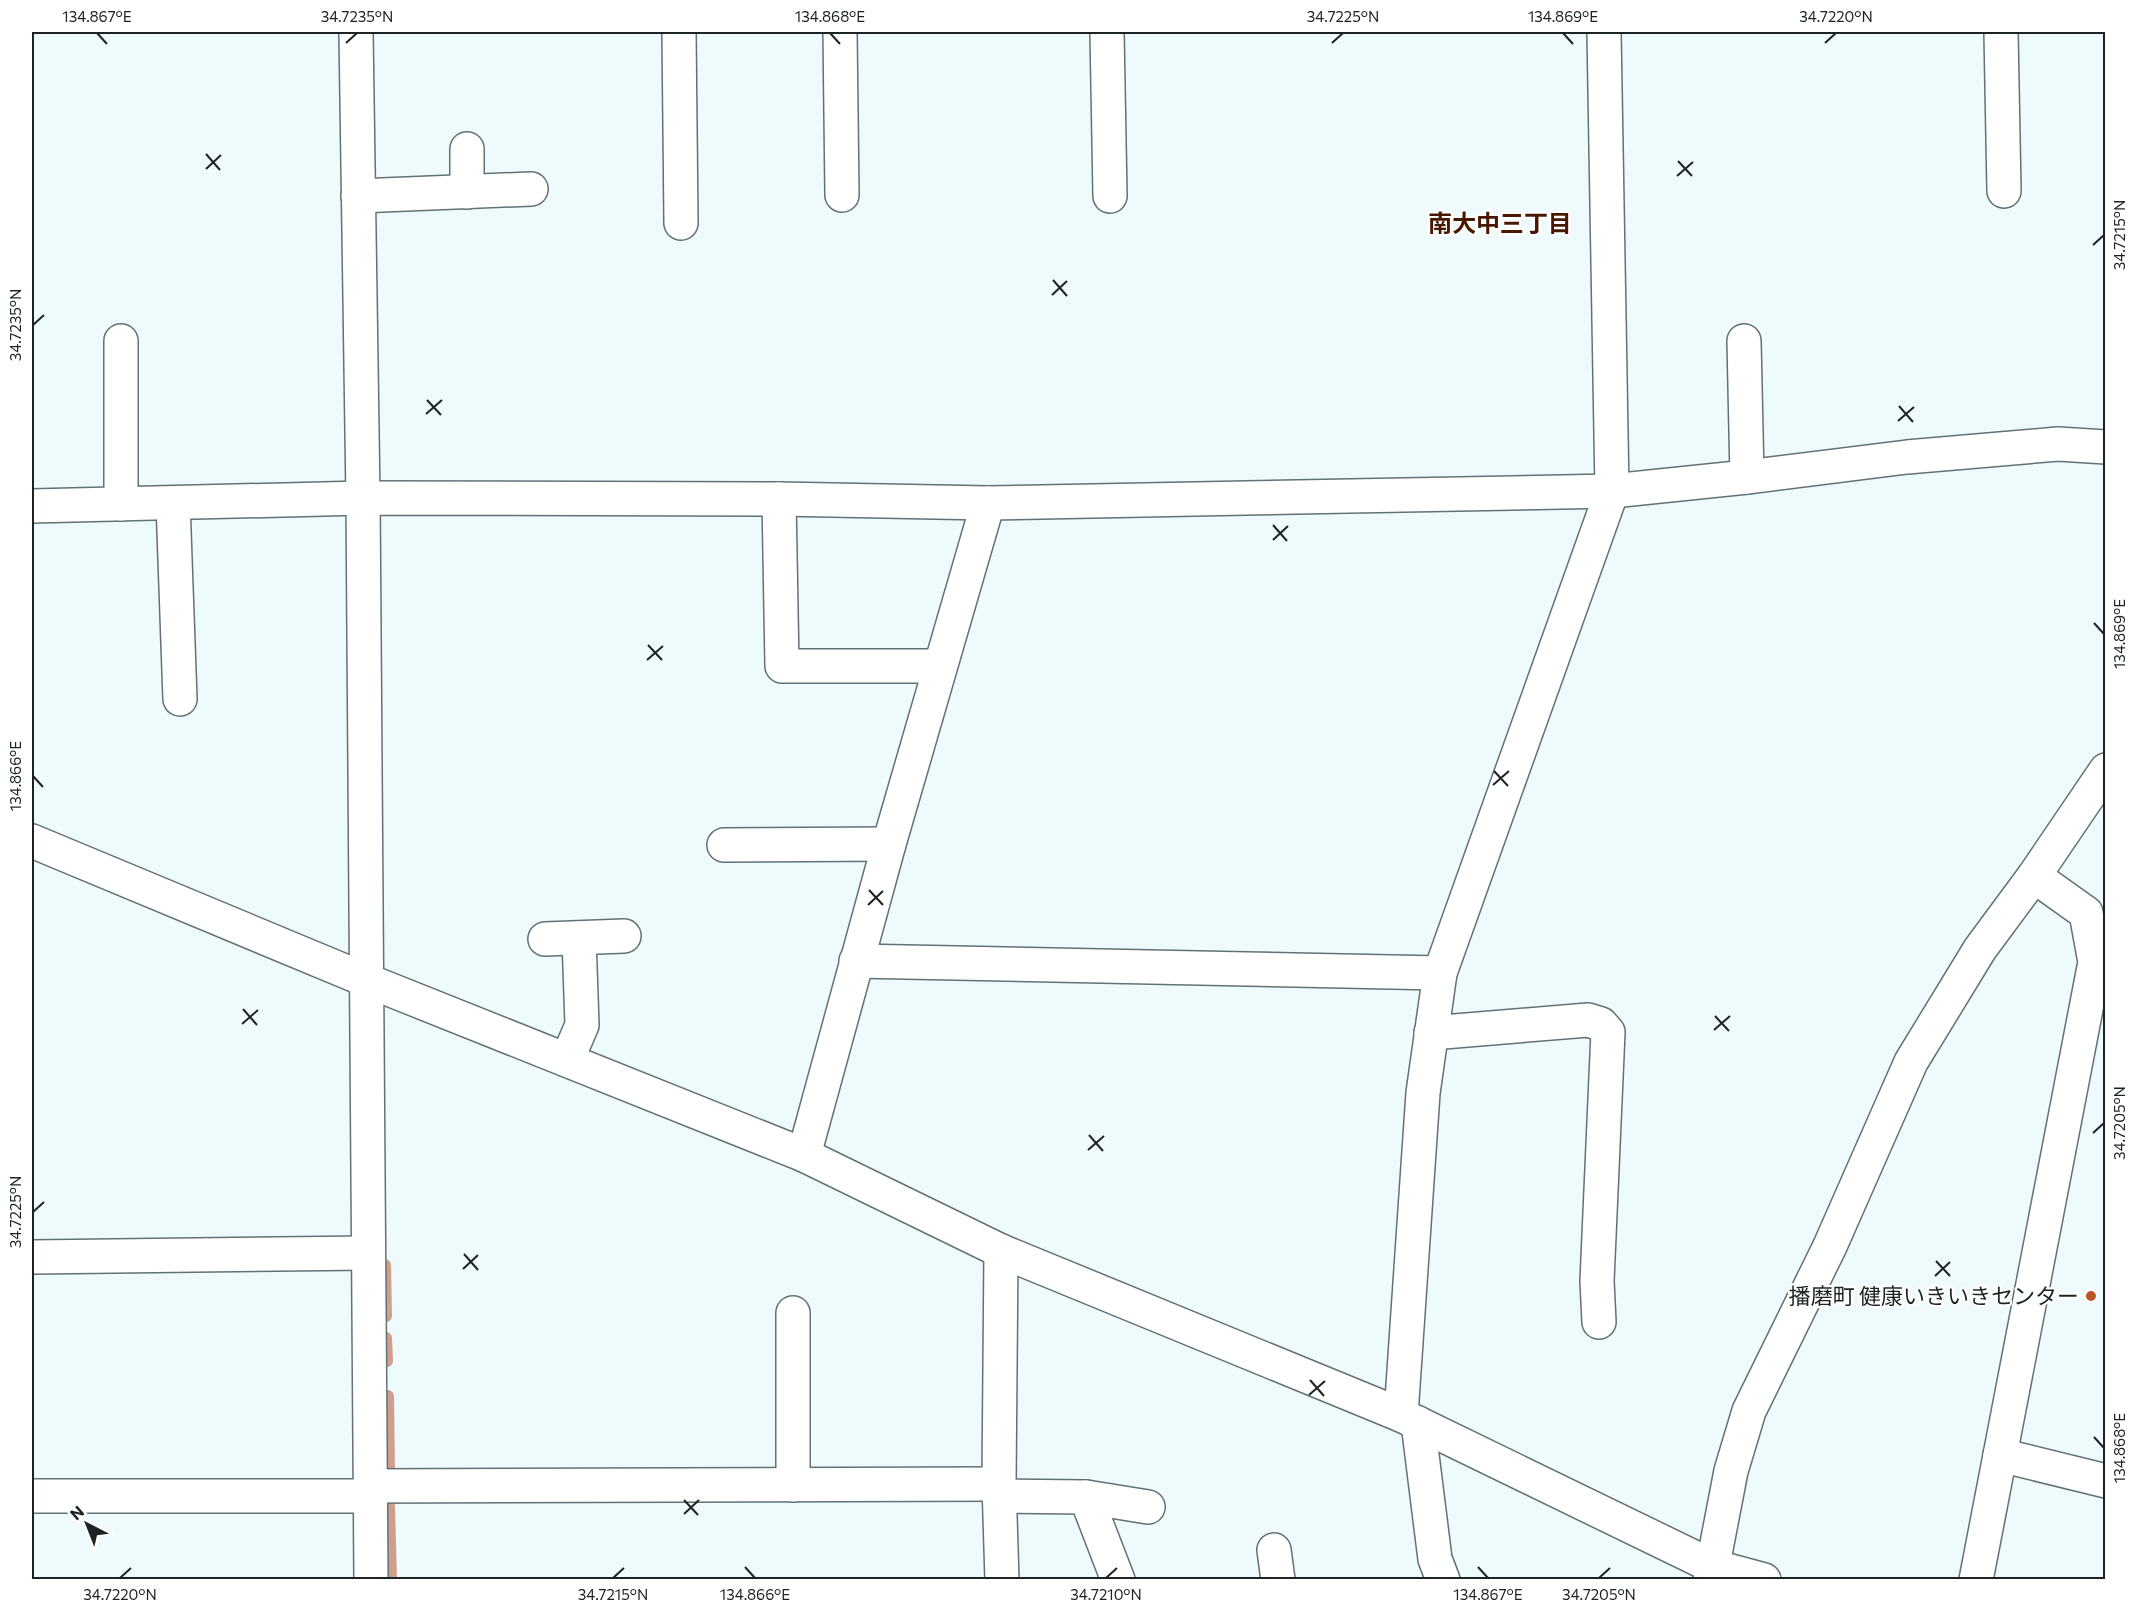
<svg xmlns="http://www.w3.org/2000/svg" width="2137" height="1611" viewBox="0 0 2137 1611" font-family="Commissioner,'Noto Sans JP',sans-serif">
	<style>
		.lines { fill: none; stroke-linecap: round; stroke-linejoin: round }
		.stream { stroke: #d09f8b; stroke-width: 12 }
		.minor-casing { stroke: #617277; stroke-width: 36 }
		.minor { stroke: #fff; stroke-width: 33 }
		.ticks { fill: none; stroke: #1c2325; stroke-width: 2 }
		.poi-dot { fill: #b95424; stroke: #fff; stroke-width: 2 }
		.labels { text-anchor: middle; stroke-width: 4.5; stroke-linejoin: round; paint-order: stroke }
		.poi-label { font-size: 22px; fill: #1c2325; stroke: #fff; text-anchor: end }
		.neighbourhood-label { font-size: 24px; font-weight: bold; fill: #481801; stroke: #fff }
		.neatline { fill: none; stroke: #1c2325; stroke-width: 2 }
		.ticks-label { font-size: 15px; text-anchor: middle; fill: #1c2325 }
	</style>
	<rect width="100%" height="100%" fill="#effafd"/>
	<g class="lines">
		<g class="stream">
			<path d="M 385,1265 L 386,1316"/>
			<path d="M 386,1338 L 387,1361"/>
			<path d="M 388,1396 L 389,1473"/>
			<path d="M 389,1506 L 391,1580"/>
		</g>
		<defs>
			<g id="minor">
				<path d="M 356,32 L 363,498 L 371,1580"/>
				<path d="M 679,32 L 681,223"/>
				<path d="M 840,32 L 842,195"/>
				<path d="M 1107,32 L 1110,196"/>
				<path d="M 2001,32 L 2004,191"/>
				<path d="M 467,149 L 467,192"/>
				<path d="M 358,196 L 531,189"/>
				<path d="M 1744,341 L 1747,477"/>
				<path d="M 779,499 L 782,666 L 940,666"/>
				<path d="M 173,503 L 180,699"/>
				<path d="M 121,504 L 121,341"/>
				<path d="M 32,506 L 363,498 L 779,499 L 988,503 L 1612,491 L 1747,477 L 1907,457 L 2058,444 L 2106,447"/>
				<path d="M 32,841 L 366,980 L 804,1155 L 1001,1251 L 1401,1415 L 1712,1566 L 1764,1580"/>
				<path d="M 724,845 L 889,844"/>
				<path d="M 545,939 L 624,936"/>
				<path d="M 856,961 L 1440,973"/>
				<path d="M 1431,1033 L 1588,1020 L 1601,1024 L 1608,1032 L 1597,1281 L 1599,1322"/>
				<path d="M 567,1060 L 582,1025 L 579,938"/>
				<path d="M 804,1155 L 889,844 L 988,503"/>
				<path d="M 1001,1251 L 999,1484 L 1002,1580"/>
				<path d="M 32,1257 L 368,1253"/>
				<path d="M 793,1313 L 793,1485"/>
				<path d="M 1401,1415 L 1423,1093 L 1440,973 L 1612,491 L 1604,32"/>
				<path d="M 1418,1423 L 1435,1559 L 1443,1580"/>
				<path d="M 2000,1455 L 2106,1481"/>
				<path d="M 370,1486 L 999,1484"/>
				<path d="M 32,1496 L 370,1496"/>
				<path d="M 1000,1496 L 1086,1497 L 1148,1507"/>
				<path d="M 1086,1497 L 1118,1580"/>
				<path d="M 1274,1550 L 1278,1580"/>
				<path d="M 1710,1580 L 1731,1471 L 1749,1411 L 1830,1246 L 1911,1062 L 1980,949 L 2034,876 L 2106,770"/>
				<path d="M 1976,1580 L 2095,962 L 2086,913 L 2034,876"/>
			</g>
		</defs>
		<use href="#minor" class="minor-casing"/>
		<use href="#minor" class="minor"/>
	</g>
	<path class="ticks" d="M 97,33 L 107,44M 830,33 L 840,44M 1563,33 L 1573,44M 346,43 L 357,33M 1332,43 L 1343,33M 1825,43 L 1836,33M 206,154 L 220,170M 1678,161 L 1692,176M 206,169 L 221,155M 1677,176 L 1693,162M 2093,245 L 2104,235M 1053,280 L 1067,296M 1052,295 L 1067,281M 33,325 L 44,315M 427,400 L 441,415M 1899,406 L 1913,422M 426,414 L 442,400M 1898,421 L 1914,407M 1273,525 L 1287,541M 1273,540 L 1288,526M 2094,623 L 2104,634M 648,645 L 662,660M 647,660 L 663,646M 1494,771 L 1508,786M 33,776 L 43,787M 1493,785 L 1509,771M 869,890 L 883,905M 868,905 L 883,891M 243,1009 L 257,1025M 1715,1016 L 1729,1031M 242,1024 L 258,1010M 1714,1030 L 1730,1016M 2093,1133 L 2104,1123M 1089,1135 L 1103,1151M 1088,1150 L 1104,1136M 33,1212 L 44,1202M 464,1254 L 478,1270M 1936,1261 L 1950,1276M 463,1269 L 478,1255M 1935,1276 L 1950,1262M 1310,1380 L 1324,1396M 1309,1395 L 1325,1381M 2094,1437 L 2104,1448M 684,1500 L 698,1515M 684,1514 L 699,1500M 745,1567 L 755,1578M 1478,1567 L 1488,1578M 120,1578 L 131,1568M 613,1578 L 624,1568M 1106,1578 L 1117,1568M 1599,1578 L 1610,1568"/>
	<circle class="poi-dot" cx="2091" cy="1296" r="6"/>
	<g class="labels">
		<g class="poi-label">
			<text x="2079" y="1304">播磨町 健康いきいきセンター</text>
		</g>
		<g class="neighbourhood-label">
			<text x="1500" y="232">南大中三丁目</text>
		</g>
	</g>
	<rect width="2137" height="1611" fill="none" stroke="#ffffff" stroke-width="66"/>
	<g transform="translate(87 1524) rotate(318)" stroke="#ffffff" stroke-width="4.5" paint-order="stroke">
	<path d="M0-4.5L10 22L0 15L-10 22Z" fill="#1c2325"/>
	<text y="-9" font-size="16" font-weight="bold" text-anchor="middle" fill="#1c2325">N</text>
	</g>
	<rect x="33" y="33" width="2071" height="1545" class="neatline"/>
	<g class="ticks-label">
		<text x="97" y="22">134.867°E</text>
		<text x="357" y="22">34.7235°N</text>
		<text x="830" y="22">134.868°E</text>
		<text x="1343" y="22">34.7225°N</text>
		<text x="1563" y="22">134.869°E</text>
		<text x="1836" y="22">34.7220°N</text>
		<text transform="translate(2120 235) rotate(-90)" y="5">34.7215°N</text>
		<text transform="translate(16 325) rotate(-90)" y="5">34.7235°N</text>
		<text transform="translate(2120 634) rotate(-90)" y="5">134.869°E</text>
		<text transform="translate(16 776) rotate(-90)" y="5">134.866°E</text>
		<text transform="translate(2120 1123) rotate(-90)" y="5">34.7205°N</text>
		<text transform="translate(16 1212) rotate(-90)" y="5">34.7225°N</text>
		<text transform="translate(2120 1448) rotate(-90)" y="5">134.868°E</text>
		<text x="120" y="1600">34.7220°N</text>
		<text x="613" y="1600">34.7215°N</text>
		<text x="755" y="1600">134.866°E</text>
		<text x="1106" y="1600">34.7210°N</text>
		<text x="1488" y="1600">134.867°E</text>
		<text x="1599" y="1600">34.7205°N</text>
	</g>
</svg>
